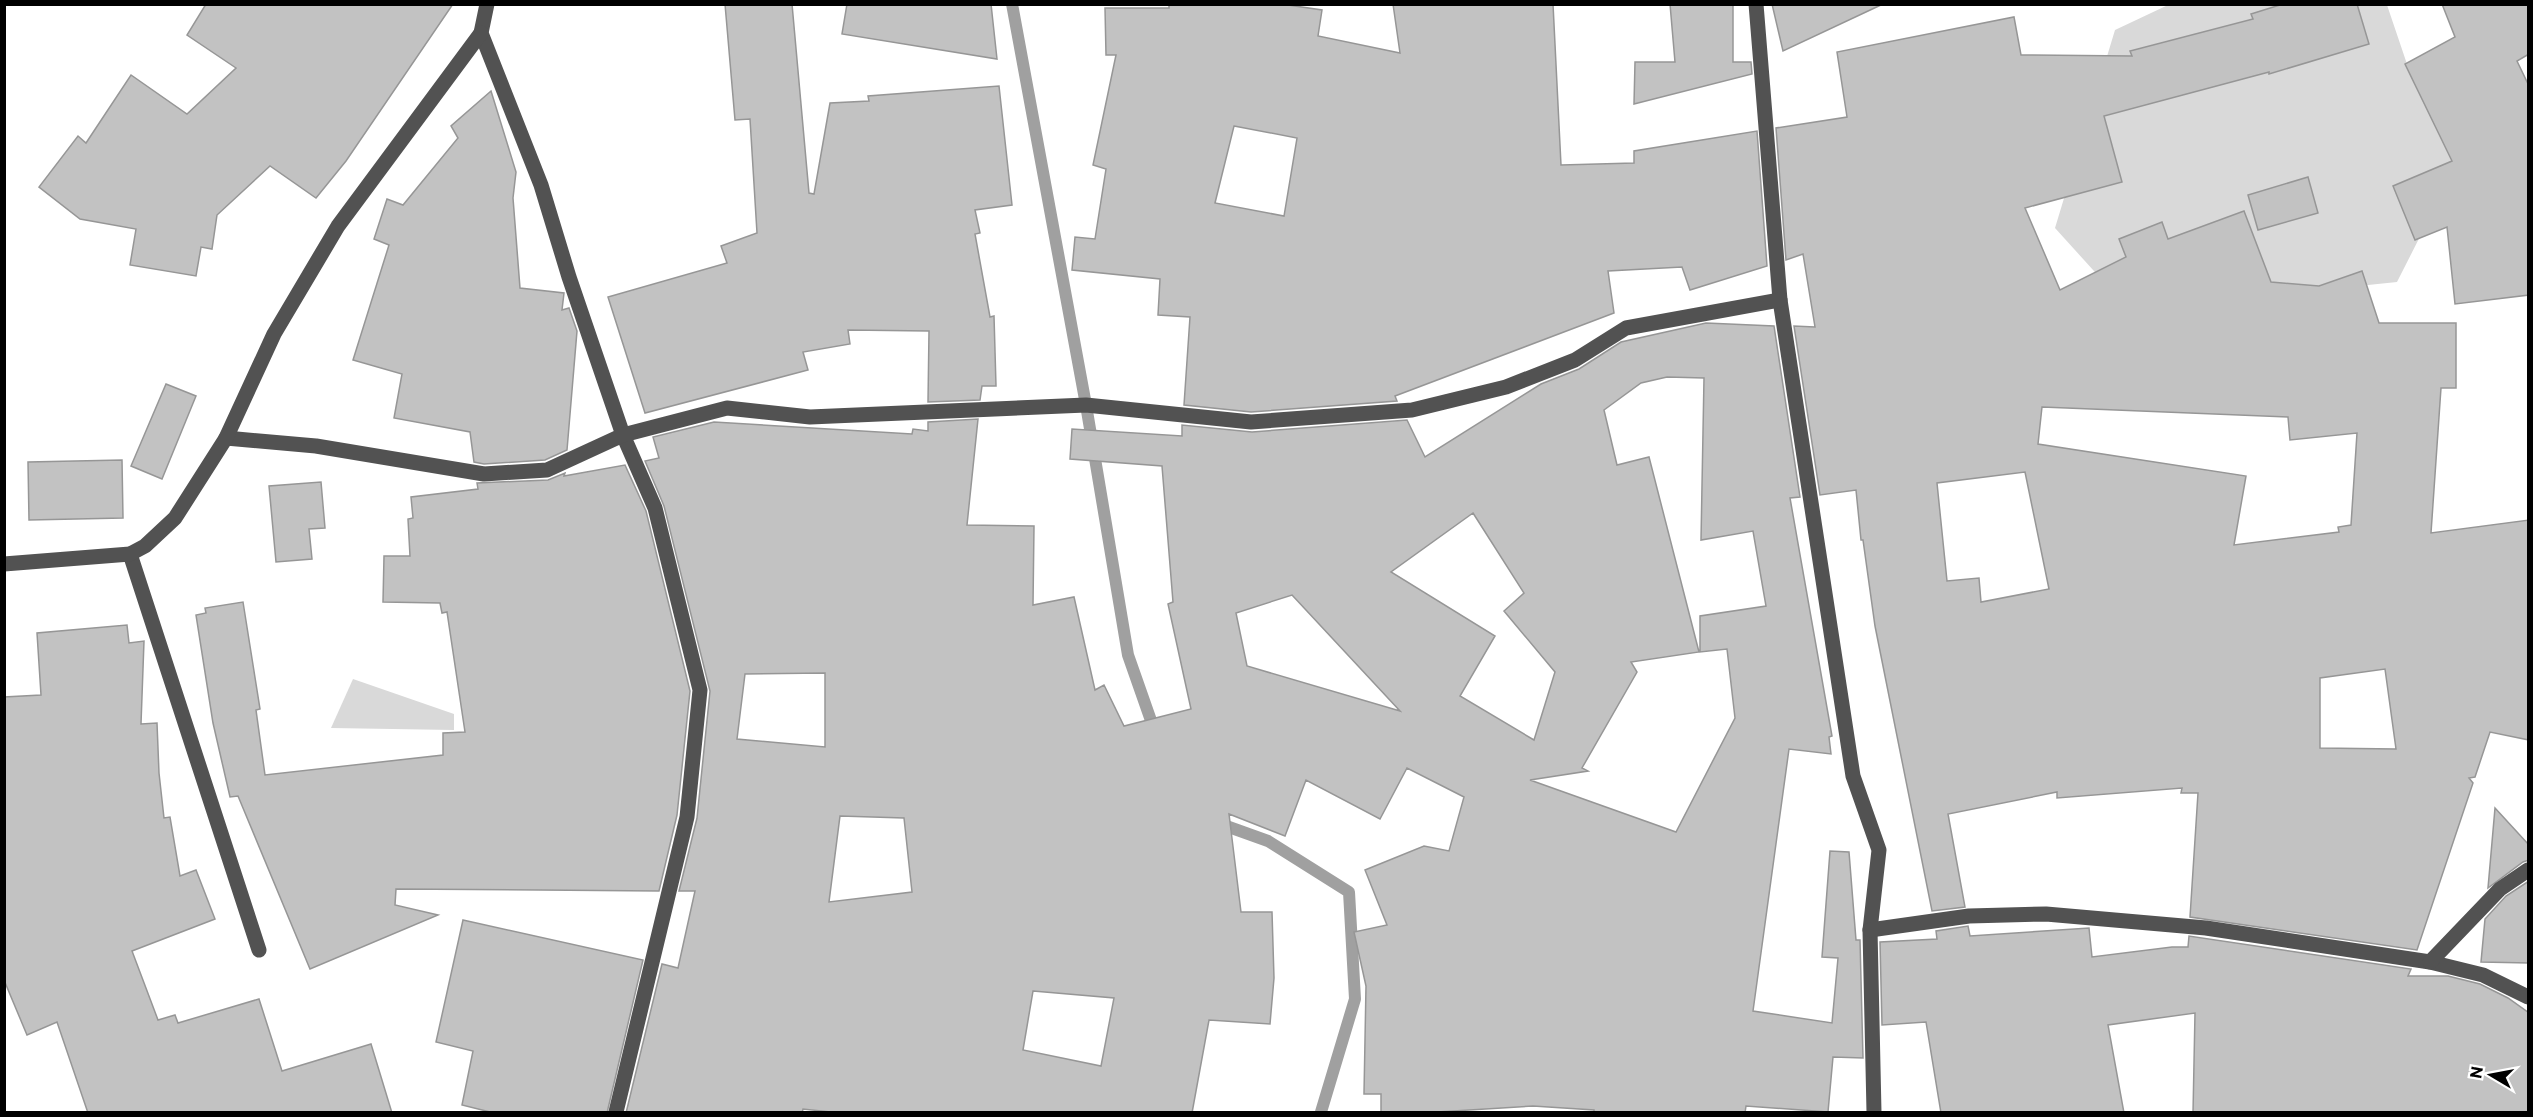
<svg xmlns="http://www.w3.org/2000/svg" width="2533" height="1117" viewBox="0 0 2533 1117" font-family="Commissioner,sans-serif">
	<style>
		.green { fill: #d9d9d9 }
		.lines { fill: none; stroke-linecap: round; stroke-linejoin: round }
		.stream { stroke: #a0a0a0; stroke-width: 12 }
		.building { fill: #c2c2c2; stroke: #969696; stroke-width: 1.5; fill-rule: evenodd }
		.minor { stroke: #525252; stroke-width: 15 }
	</style>
	<rect width="100%" height="100%" fill="#fff"/>
	<g class="green">
		<path d="M 2168,5 L 2387,5 L 2409,70 L 2470,138 L 2397,282 L 2186,304 L 2113,292 L 2055,228 L 2115,30 Z"/>
		<path d="M 353,679 L 454,714 L 454,730 L 331,728 Z"/>
	</g>
	<g class="lines">
		<g class="stream">
			<path d="M 1012,4 L 1086,405 L 1128,655 L 1155,732"/>
			<path d="M 1215,822 L 1268,841 L 1349,892 L 1355,999 L 1321,1112"/>
		</g>
	</g>
	<g class="building">
		<path d="M 206,4 L 453,4 L 346,161 L 316,198 L 270,166 L 217,215 L 212,249 L 201,247 L 196,276 L 130,265 L 136,229 L 80,219 L 39,187 L 78,136 L 86,143 L 131,75 L 187,114 L 236,68 L 187,35 Z"/>
		<path d="M 725,4 L 792,4 L 809,193 L 814,194 L 830,103 L 869,101 L 868,96 L 999,86 L 1012,205 L 975,210 L 980,233 L 975,234 L 990,317 L 994,316 L 996,386 L 982,386 L 980,400 L 928,402 L 929,331 L 848,330 L 850,344 L 803,352 L 808,370 L 645,413 L 608,297 L 727,263 L 721,246 L 757,233 L 750,119 L 735,120 Z"/>
		<path d="M 847,4 L 991,4 L 997,59 L 842,34 Z"/>
		<path d="M 1169,4 L 1281,4 L 1322,10 L 1318,36 L 1400,53 L 1393,4 L 1553,4 L 1561,165 L 1634,163 L 1634,151 L 1757,131 L 1767,266 L 1690,290 L 1682,267 L 1608,271 L 1614,313 L 1395,396 L 1397,401 L 1251,412 L 1184,405 L 1190,317 L 1158,315 L 1160,279 L 1072,270 L 1075,237 L 1095,239 L 1106,169 L 1093,165 L 1116,55 L 1106,55 L 1105,8 L 1169,8 ZM 1234,126 L 1297,138 L 1284,216 L 1215,203 Z"/>
		<path d="M 1670,4 L 1733,4 L 1733,62 L 1751,62 L 1752,74 L 1634,104 L 1635,62 L 1675,62 Z"/>
		<path d="M 1772,4 L 1883,4 L 1783,51 Z"/>
		<path d="M 2283,4 L 2357,4 L 2369,44 L 2269,74 L 2269,72 L 2104,116 L 2122,182 L 2025,208 L 2060,290 L 2126,257 L 2119,239 L 2162,222 L 2168,239 L 2244,211 L 2271,282 L 2319,286 L 2362,271 L 2379,323 L 2456,323 L 2456,388 L 2441,388 L 2431,533 L 2529,520 L 2529,740 L 2490,732 L 2475,777 L 2469,778 L 2473,783 L 2417,950 L 2190,917 L 2198,793 L 2181,793 L 2182,788 L 2057,798 L 2057,792 L 1948,814 L 1965,907 L 1932,911 L 1875,626 L 1863,540 L 1861,540 L 1856,490 L 1820,495 L 1794,326 L 1815,327 L 1803,254 L 1786,260 L 1776,128 L 1847,117 L 1837,52 L 2014,17 L 2021,55 L 2132,56 L 2130,51 L 2253,19 L 2251,14 ZM 2042,407 L 2288,417 L 2290,440 L 2357,433 L 2351,525 L 2338,527 L 2339,532 L 2234,545 L 2246,476 L 2038,444 ZM 2025,472 L 2049,589 L 1981,602 L 1979,578 L 1947,581 L 1937,483 ZM 2385,669 L 2396,749 L 2320,748 L 2320,678 Z"/>
		<path d="M 2442,4 L 2529,4 L 2529,54 L 2517,61 L 2529,86 L 2529,295 L 2455,304 L 2447,227 L 2415,240 L 2393,186 L 2452,161 L 2405,64 L 2455,37 Z"/>
		<path d="M 491,91 L 516,172 L 513,198 L 520,288 L 564,293 L 562,310 L 569,308 L 577,331 L 567,450 L 545,460 L 484,464 L 474,462 L 470,432 L 394,418 L 402,374 L 353,360 L 389,245 L 374,239 L 387,199 L 403,205 L 458,138 L 451,126 Z"/>
		<path d="M 2308,177 L 2318,213 L 2258,230 L 2248,195 Z"/>
		<path d="M 1706,323 L 1774,326 L 1800,497 L 1790,498 L 1832,736 L 1829,737 L 1831,754 L 1789,749 L 1753,1011 L 1832,1023 L 1838,958 L 1822,957 L 1830,851 L 1849,852 L 1856,940 L 1860,940 L 1863,1058 L 1833,1057 L 1828,1112 L 1746,1106 L 1745,1113 L 1594,1113 L 1594,1110 L 1533,1106 L 1421,1113 L 1381,1112 L 1381,1094 L 1364,1094 L 1366,986 L 1354,932 L 1387,925 L 1365,870 L 1424,846 L 1449,851 L 1464,797 L 1407,768 L 1380,819 L 1306,780 L 1285,836 L 1229,814 L 1241,912 L 1272,912 L 1274,978 L 1270,1024 L 1209,1020 L 1192,1113 L 840,1113 L 803,1109 L 802,1113 L 626,1113 L 662,964 L 678,968 L 695,891 L 679,891 L 697,818 L 710,691 L 664,506 L 645,461 L 659,458 L 653,437 L 714,422 L 912,434 L 913,429 L 928,431 L 928,422 L 978,419 L 967,525 L 1034,526 L 1033,605 L 1074,597 L 1095,690 L 1104,685 L 1124,726 L 1191,709 L 1168,604 L 1173,602 L 1162,466 L 1070,459 L 1072,429 L 1182,436 L 1182,425 L 1252,432 L 1407,420 L 1425,457 L 1541,384 L 1579,369 L 1621,342 ZM 1667,377 L 1704,378 L 1701,540 L 1753,531 L 1766,606 L 1700,616 L 1700,652 L 1727,649 L 1735,718 L 1676,832 L 1530,780 L 1588,771 L 1582,768 L 1637,672 L 1631,662 L 1699,652 L 1649,457 L 1617,465 L 1604,410 L 1641,383 ZM 1473,513 L 1524,593 L 1504,611 L 1555,672 L 1534,740 L 1460,696 L 1495,636 L 1391,572 ZM 1292,595 L 1400,711 L 1247,666 L 1236,613 ZM 825,673 L 825,747 L 737,739 L 745,674 ZM 840,816 L 904,818 L 912,892 L 829,902 ZM 1033,991 L 1114,998 L 1101,1066 L 1023,1050 Z"/>
		<path d="M 166,384 L 196,396 L 162,479 L 131,466 Z"/>
		<path d="M 122,460 L 123,518 L 29,520 L 28,462 Z"/>
		<path d="M 625,465 L 646,511 L 690,691 L 677,815 L 659,891 L 396,889 L 395,905 L 438,915 L 310,969 L 238,796 L 230,797 L 213,723 L 196,615 L 206,613 L 205,608 L 243,602 L 260,709 L 256,710 L 265,775 L 443,755 L 443,733 L 465,732 L 447,612 L 442,613 L 440,603 L 383,602 L 384,556 L 410,556 L 408,519 L 413,518 L 411,497 L 478,489 L 477,483 L 548,480 L 565,473 L 564,476 Z"/>
		<path d="M 321,482 L 325,528 L 309,529 L 312,559 L 276,562 L 269,486 Z"/>
		<path d="M 127,625 L 129,643 L 144,641 L 141,724 L 157,723 L 159,773 L 164,818 L 170,817 L 180,876 L 196,870 L 215,919 L 132,951 L 158,1020 L 175,1015 L 178,1023 L 259,999 L 282,1071 L 371,1044 L 392,1113 L 88,1113 L 57,1022 L 27,1035 L 4,980 L 4,697 L 41,695 L 37,633 Z"/>
		<path d="M 2495,808 L 2529,845 L 2529,860 L 2523,862 L 2488,888 Z"/>
		<path d="M 2529,881 L 2529,963 L 2481,962 L 2485,919 L 2506,896 Z"/>
		<path d="M 463,920 L 643,960 L 607,1113 L 494,1113 L 462,1105 L 473,1051 L 436,1042 Z"/>
		<path d="M 1968,926 L 1970,936 L 2089,928 L 2092,957 L 2172,947 L 2188,947 L 2189,936 L 2411,969 L 2408,976 L 2448,976 L 2480,984 L 2508,998 L 2529,1013 L 2529,1113 L 2193,1113 L 2195,1013 L 2108,1025 L 2124,1113 L 1941,1113 L 1926,1022 L 1882,1025 L 1880,942 L 1937,939 L 1936,931 Z"/>
	</g>
	<g class="lines">
		<g class="minor">
			<path d="M 487,4 L 481,33 L 541,185 L 569,277 L 623,435 L 655,508 L 700,690 L 687,817 L 616,1112"/>
			<path d="M 1756,4 L 1780,300 L 1853,776 L 1879,850 L 1870,930 L 1874,1112"/>
			<path d="M 226,438 L 316,446 L 484,474 L 547,470 L 623,435 L 727,408 L 810,417 L 1086,405 L 1251,422 L 1412,410 L 1506,387 L 1575,360 L 1626,328 L 1780,300"/>
			<path d="M 130,554 L 259,950"/>
			<path d="M 4,564 L 130,554 L 145,546 L 175,518 L 226,438 L 274,334 L 338,226 L 481,33"/>
			<path d="M 1870,930 L 1969,916 L 2046,914 L 2206,928 L 2430,962 L 2483,975 L 2528,997"/>
			<path d="M 2430,962 L 2500,889 L 2528,870"/>
		</g>
	</g>
	<rect width="2533" height="1117" fill="none" stroke="#000000" stroke-width="12"/>
	<g transform="translate(2491 1075) rotate(280)" stroke="#ffffff" stroke-width="4.5" paint-order="stroke">
	<path d="M0-4.5L10 22L0 15L-10 22Z" fill="#000000"/>
	<text y="-9" font-size="16" font-weight="bold" text-anchor="middle" fill="#000000">N</text>
	</g>
</svg>
